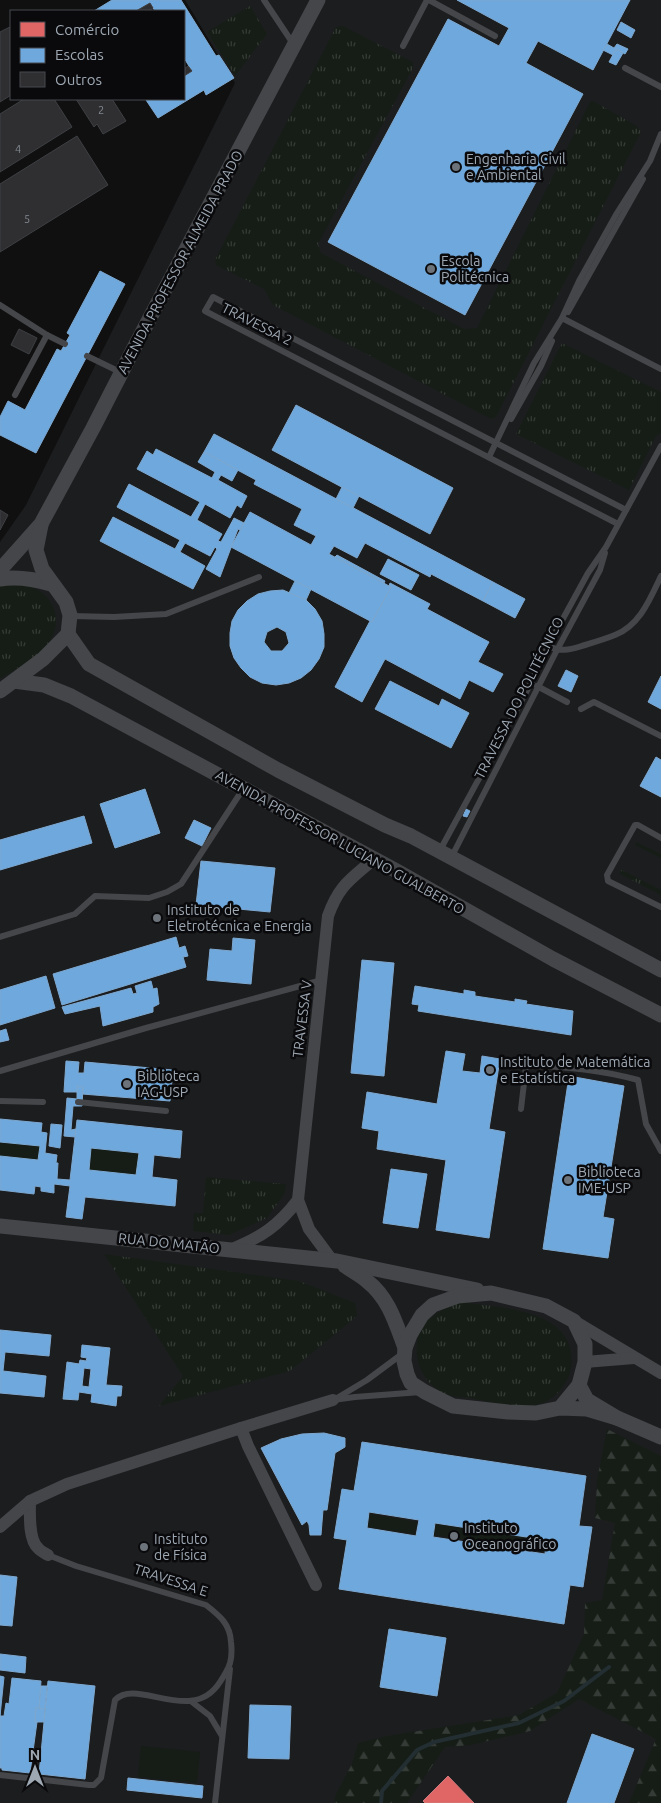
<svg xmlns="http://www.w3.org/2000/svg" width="661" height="1803" viewBox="0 0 661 1803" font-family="Ubuntu,sans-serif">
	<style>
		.built { fill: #1c1d1f }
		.grass { fill: url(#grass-tufts) }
		.forest { fill: url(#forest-firs) }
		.garden { fill: #161d16 }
		.shops { fill: #e06666; stroke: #cc7a7d }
		.schools { fill: #6fa8dc; stroke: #7da8d0; fill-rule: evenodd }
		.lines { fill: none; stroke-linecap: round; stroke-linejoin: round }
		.stream { stroke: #232e32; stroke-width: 4 }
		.building { fill: #2f2f31; stroke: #3e4044 }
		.service { stroke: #444649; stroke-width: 6 }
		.minor { stroke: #444649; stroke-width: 12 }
		.tertiary { stroke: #444649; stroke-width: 15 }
		.poi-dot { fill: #6c737a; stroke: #0a0a0c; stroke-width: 2 }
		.labels { text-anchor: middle; stroke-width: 5; stroke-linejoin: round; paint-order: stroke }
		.number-label { font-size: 11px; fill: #828a92 }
		.poi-label { font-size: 14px; fill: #9ea8b3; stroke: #0a0a0c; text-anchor: start }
		.street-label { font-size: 14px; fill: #9ea8b3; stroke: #0a0a0c }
	</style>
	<defs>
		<pattern id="grass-tufts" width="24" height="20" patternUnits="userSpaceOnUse" patternTransform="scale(1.25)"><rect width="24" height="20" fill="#161d16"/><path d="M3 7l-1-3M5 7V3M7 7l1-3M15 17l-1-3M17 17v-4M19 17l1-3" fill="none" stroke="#353b36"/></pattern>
		<pattern id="forest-firs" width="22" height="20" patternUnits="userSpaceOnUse" patternTransform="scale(1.25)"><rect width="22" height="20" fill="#161d16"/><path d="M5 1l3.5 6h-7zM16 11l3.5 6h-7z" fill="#353b36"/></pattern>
	</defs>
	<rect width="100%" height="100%" fill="#101010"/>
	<path class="built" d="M 185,0 L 661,0 L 661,1803 L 0,1803 L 0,542 L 26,505 L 235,83 Z"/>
	<g class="grass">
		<path d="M 250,6 L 267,34 L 235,76 L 207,32 Z"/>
		<path d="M 343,26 L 413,62 L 413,68 L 318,244 L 321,253 L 464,329 L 477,328 L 590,102 L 593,101 L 637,126 L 641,132 L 496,417 L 491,419 L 273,305 L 264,289 L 216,265 L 215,260 L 336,27 Z"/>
		<path d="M 562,343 L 661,392 L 661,433 L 656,436 L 629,490 L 516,434 Z"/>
		<path d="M 24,584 C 37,588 48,594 53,607 C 68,643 24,664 0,679 L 0,586 Z"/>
		<path d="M 636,842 L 661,854 L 661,858 L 635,845 Z"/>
		<path d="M 622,870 L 661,890 L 661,895 L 620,874 L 620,871 Z"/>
		<path d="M 206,1177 L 286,1184 L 285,1193 L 267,1218 L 229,1235 L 193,1231 L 194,1213 L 203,1213 Z"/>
		<path d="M 104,1254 L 299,1281 L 355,1303 L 357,1316 L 290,1371 L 159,1406 L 183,1376 Z"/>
		<path d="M 462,1302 C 497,1308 565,1308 571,1353 C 572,1361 572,1370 568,1378 C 561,1392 550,1403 534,1405 C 513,1408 490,1402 470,1398 C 463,1397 454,1397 447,1395 C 421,1385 407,1349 424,1325 C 434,1312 448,1307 462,1302 Z"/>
	</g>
	<path class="forest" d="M 607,1429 L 661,1456 L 661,1803 L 629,1803 L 656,1739 L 579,1699 L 530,1731 L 471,1745 L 445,1747 L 407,1803 L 334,1803 L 336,1794 L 352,1764 L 358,1743 L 387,1736 L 519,1715 L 557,1693 L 584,1634 L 585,1603 L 602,1600 L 615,1523 L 595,1518 L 597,1480 Z"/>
	<g class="garden">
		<path d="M 0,1142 L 40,1146 L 38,1160 L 0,1156 Z"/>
		<path d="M 91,1148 L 139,1153 L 136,1175 L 89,1170 Z"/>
		<path d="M 370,1514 L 417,1522 L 415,1534 L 368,1527 Z"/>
		<path d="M 436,1524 L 545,1541 L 544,1552 L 434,1535 Z"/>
		<path d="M 141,1746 L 200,1752 L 197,1783 L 138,1777 Z"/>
	</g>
	<path class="shops" d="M 448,1776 L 474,1803 L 425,1803 L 423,1801 Z"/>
	<g class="schools">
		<path d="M 112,0 L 181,0 L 216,56 L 219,55 L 234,78 L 206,95 L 204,90 L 158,118 L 146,100 L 184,99 L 184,76 L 192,71 L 184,58 L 184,11 L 155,11 L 150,3 L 136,11 L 94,11 Z"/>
		<path d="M 457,0 L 630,0 L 593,70 L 538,41 L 526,63 L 583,94 L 465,315 L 328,242 L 448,19 L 499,46 L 509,28 Z"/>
		<path d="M 621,22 L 635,30 L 631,38 L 617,30 Z"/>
		<path d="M 607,44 L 614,48 L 617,44 L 628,49 L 625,54 L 616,49 L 613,55 L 603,50 Z"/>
		<path d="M 616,49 L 623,53 L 616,65 L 609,62 Z"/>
		<path d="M 100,271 L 125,284 L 36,453 L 0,435 L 0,417 L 8,401 L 25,410 L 57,349 L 61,351 L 70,335 L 67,333 Z"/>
		<path d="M 296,405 L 453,488 L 430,534 L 272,450 Z"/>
		<path d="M 214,434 L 493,582 L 483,601 L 431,574 L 430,577 L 365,543 L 357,558 L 334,546 L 329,554 L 391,587 L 372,622 L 231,547 L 250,512 L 311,545 L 316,536 L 294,525 L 302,509 L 254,484 L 256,480 L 204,452 Z"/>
		<path d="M 156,449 L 212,478 L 215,472 L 198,462 L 204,452 L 238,470 L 232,481 L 221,475 L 218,480 L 247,496 L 241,508 L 237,505 L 230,518 L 205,504 L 197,520 L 222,534 L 218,541 L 221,542 L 234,518 L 244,523 L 240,530 L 238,529 L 220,577 L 206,569 L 217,549 L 215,547 L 210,556 L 185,543 L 180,552 L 205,566 L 193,589 L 100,541 L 113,517 L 175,549 L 180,540 L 117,507 L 129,484 L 191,517 L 200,502 L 137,469 L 147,451 L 153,455 Z"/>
		<path d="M 342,487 L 359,496 L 353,508 L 336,499 Z"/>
		<path d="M 337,555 L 385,581 L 384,583 L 335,557 Z"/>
		<path d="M 388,559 L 419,575 L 411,590 L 380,574 Z"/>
		<path d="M 295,581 L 311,589 L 306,600 L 289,593 Z"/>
		<path d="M 493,582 L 525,599 L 515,618 L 483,601 Z"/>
		<path d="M 390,583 L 430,604 L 427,609 L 489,642 L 478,662 L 503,674 L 493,692 L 469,680 L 460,699 L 385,659 L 362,702 L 335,687 L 370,621 L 372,622 L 391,587 L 389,586 Z"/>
		<path d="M 283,590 L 306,600 L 315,609 L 322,621 L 324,634 L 324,647 L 319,659 L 311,670 L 301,678 L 289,683 L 276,685 L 262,683 L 250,677 L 241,668 L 234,658 L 230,646 L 230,633 L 232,621 L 238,610 L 247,601 L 258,594 L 270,591 ZM 277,627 L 286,632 L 289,643 L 282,651 L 271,651 L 264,642 L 267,632 Z"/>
		<path d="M 566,670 L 578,676 L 571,692 L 558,686 Z"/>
		<path d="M 661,676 L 661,709 L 648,702 Z"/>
		<path d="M 390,681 L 439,706 L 442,699 L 469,713 L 451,748 L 375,709 Z"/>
		<path d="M 656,757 L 661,760 L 661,797 L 640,786 Z"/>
		<path d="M 145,789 L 160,833 L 115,848 L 100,804 Z"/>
		<path d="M 466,809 L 470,811 L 467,817 L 463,816 Z"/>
		<path d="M 84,816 L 92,843 L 0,870 L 0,840 Z"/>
		<path d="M 194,820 L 211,828 L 202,846 L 185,838 Z"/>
		<path d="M 201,861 L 275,868 L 270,912 L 196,905 Z"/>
		<path d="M 176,937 L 179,948 L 185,946 L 188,956 L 183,957 L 186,967 L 62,1005 L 53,974 Z"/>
		<path d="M 233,938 L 255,940 L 251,984 L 207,980 L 210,949 L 232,951 Z"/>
		<path d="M 362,960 L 394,963 L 384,1076 L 351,1073 Z"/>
		<path d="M 46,976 L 55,1008 L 0,1025 L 0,990 Z"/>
		<path d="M 151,981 L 153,989 L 157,988 L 159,1004 L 153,1007 L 153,1012 L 103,1026 L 100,1006 L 65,1014 L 62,1007 L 131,988 L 133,994 L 137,993 L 135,986 Z"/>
		<path d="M 415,986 L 464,994 L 464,990 L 475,992 L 475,996 L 515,1002 L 515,999 L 527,1001 L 526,1004 L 573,1011 L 571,1035 L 418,1011 L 419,1005 L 412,1004 Z"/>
		<path d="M 6,1029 L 9,1040 L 0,1042 L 0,1031 Z"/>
		<path d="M 446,1051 L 465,1054 L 462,1071 L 480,1073 L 482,1056 L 500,1059 L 489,1129 L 505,1132 L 489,1238 L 436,1230 L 446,1160 L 377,1149 L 379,1131 L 362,1128 L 367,1092 L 437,1104 Z"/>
		<path d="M 66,1061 L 79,1062 L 78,1073 L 84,1073 L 85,1062 L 173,1070 L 170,1101 L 82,1094 L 83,1087 L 77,1086 L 77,1092 L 64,1092 Z"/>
		<path d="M 569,1076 L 624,1086 L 603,1217 L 614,1219 L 608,1258 L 543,1249 Z"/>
		<path d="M 77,1086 L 83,1087 L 82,1106 L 73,1106 L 71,1130 L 76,1129 L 75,1137 L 64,1136 L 67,1098 L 77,1099 Z"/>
		<path d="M 0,1119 L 42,1123 L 41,1132 L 47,1133 L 45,1153 L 57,1155 L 56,1163 L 58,1163 L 57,1179 L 70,1180 L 77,1120 L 182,1131 L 180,1158 L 154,1155 L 152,1177 L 177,1180 L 175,1206 L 85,1197 L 82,1219 L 66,1217 L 70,1186 L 54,1184 L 54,1193 L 41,1191 L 41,1187 L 35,1186 L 34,1194 L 0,1190 L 0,1156 L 38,1160 L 40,1146 L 0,1142 ZM 91,1148 L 139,1153 L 136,1175 L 89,1170 Z"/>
		<path d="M 51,1124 L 62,1125 L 60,1148 L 49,1146 Z"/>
		<path d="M 391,1169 L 427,1174 L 418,1228 L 383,1223 Z"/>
		<path d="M 0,1330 L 51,1335 L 49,1356 L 5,1352 L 3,1371 L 46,1376 L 44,1397 L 0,1393 Z"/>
		<path d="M 82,1345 L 110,1348 L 106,1385 L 122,1386 L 121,1396 L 117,1396 L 116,1406 L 91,1402 L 92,1394 L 79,1392 L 78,1400 L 63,1399 L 67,1362 L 79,1364 L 80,1360 L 86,1361 L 87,1358 L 81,1357 ZM 84,1368 L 91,1369 L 89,1387 L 82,1386 Z"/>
		<path d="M 324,1433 L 345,1438 L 345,1447 L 335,1453 L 327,1510 L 323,1510 L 321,1535 L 310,1535 L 309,1525 L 307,1521 L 302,1525 L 261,1448 L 281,1439 L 302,1434 Z"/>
		<path d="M 362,1442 L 586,1476 L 579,1526 L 592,1527 L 583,1587 L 570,1585 L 564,1624 L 339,1589 L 347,1540 L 334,1538 L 342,1489 L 354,1491 ZM 369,1512 L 419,1520 L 416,1536 L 367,1528 ZM 435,1523 L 546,1540 L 545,1554 L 433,1537 Z"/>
		<path d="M 0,1575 L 17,1577 L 12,1626 L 0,1625 Z"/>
		<path d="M 389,1629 L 446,1638 L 437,1696 L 380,1687 Z"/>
		<path d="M 0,1654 L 26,1657 L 25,1673 L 0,1670 Z"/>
		<path d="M 0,1676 L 4,1677 L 0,1716 L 4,1716 L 6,1703 L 9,1704 L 12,1678 L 41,1681 L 39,1708 L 36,1708 L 35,1722 L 37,1722 L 30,1773 L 2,1770 L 2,1768 L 0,1768 Z"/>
		<path d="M 48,1681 L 95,1686 L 85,1779 L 39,1774 Z"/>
		<path d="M 41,1686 L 47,1686 L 45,1709 L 39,1708 Z"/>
		<path d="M 250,1705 L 291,1706 L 289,1759 L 248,1758 Z"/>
		<path d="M 36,1708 L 45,1709 L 44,1722 L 35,1722 Z"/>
		<path d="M 592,1734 L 634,1749 L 614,1803 L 567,1803 Z"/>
		<path d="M 128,1778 L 203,1786 L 202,1798 L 127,1790 Z"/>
	</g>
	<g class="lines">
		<path class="stream" d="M 381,1803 L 382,1791 L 417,1750 L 434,1742 L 519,1723 L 564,1701 L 609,1667"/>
	</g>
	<g class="building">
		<path d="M 150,3 L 153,8 L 148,11 L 136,11 Z"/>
		<path d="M 10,27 L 11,29 L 11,95 L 0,102 L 0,32 Z"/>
		<path d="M 188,66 L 192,71 L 184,76 L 184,69 Z"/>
		<path d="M 24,99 L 54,99 L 72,127 L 0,172 L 0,114 Z"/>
		<path d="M 76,99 L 112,99 L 126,121 L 103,134 L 97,124 L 94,127 Z"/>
		<path d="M 77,136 L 108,185 L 0,252 L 0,184 Z"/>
		<path d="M 19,329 L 37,338 L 29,354 L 11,345 Z"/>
		<path d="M 0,510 L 8,515 L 0,530 Z"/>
	</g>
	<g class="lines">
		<g class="service">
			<path d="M 264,0 L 294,45"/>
			<path d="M 429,0 L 495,36"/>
			<path d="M 403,46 L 427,0"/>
			<path d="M 625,68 L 661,87"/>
			<path d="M 0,305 L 47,335 L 15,395"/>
			<path d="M 568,312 L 643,179"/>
			<path d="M 562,318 L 661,369"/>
			<path d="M 47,335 L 65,344"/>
			<path d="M 87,356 L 120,372"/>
			<path d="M 511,419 L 541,366 L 552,341"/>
			<path d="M 489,457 L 534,363 L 562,318 L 579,281 L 617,213 L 650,161 L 661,134"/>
			<path d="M 618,524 L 205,311 L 213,297 L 626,510"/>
			<path d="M 71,616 L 114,617 L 166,614 L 259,577"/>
			<path d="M 548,646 C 562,653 571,649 585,645 C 595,642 605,639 615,635 C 640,625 650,599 661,576"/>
			<path d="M 537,686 L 567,702"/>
			<path d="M 581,709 L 594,702 L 661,736"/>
			<path d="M 661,838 L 638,825 L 635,825 L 607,875 L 608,881 L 661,907"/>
			<path d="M 439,852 L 531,683 L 548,646 L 588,573 L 606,547 L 661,446"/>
			<path d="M 451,858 L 557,650 L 600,570 L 605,553"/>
			<path d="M 0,937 L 75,914 L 95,896 L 149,898 L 167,892 L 181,884 L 243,789"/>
			<path d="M 0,1071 L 146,1028 L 322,980"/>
			<path d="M 0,1101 L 43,1102"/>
			<path d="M 78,1102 L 166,1111"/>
			<path d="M 521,1109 L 526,1066 C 565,1066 601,1070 638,1080 L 646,1124 L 661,1151"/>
			<path d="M 337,1398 L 367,1380 L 402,1354"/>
			<path d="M 333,1400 L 355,1397 L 421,1392"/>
			<path d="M 192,1702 L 210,1716 L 222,1736"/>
			<path d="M 0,1775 L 89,1785 L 94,1785 L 101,1778 L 115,1700 C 137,1677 192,1726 220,1682 C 230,1667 233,1660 231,1642 C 230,1624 220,1616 206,1605 L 76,1566 L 48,1555"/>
			<path d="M 215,1803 L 230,1669"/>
		</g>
		<g class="minor">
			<path d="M 232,1249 C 262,1237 279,1225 298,1200"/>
			<path d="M 332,1260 L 309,1229 L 298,1200 L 328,916 C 339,885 350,880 374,859"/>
			<path d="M 574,1321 L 661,1373"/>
			<path d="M 585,1362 L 634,1358"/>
			<path d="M 241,1428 L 248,1446 L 316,1585"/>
			<path d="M 30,1501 C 30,1513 28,1539 38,1548 C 40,1551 45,1553 48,1555"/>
			<path d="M 0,1527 L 30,1501 L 67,1484 L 241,1428 L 333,1400"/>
		</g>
		<g class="tertiary">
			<path d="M 0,570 L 41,524 L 93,428 L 134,348 L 318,0"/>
			<path d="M 0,579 C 18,576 34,579 51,584"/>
			<path d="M 68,634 L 89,664 L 278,770 L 385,825 L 411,836 L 661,970"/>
			<path d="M 14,681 L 44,685 L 71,696 L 395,870 L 553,959 L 661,1015"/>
			<path d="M 0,691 L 43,659 L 68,634 L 70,615 L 66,602 L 42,569 L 36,550 L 41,525"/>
			<path d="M 0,1226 L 337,1261 L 477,1290"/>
			<path d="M 345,1266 C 352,1271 360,1275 367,1281 C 389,1298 396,1324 405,1348"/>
			<path d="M 579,1385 L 587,1400 L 617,1418 L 661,1437"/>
			<path d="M 560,1408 L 579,1385 L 585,1362 L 585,1344 L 574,1321 L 546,1306 L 491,1293 L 458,1296 L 433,1305 L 422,1315 L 410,1335 L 405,1348 L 404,1361 L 407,1374 L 411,1383 L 425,1392 L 453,1406 L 508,1412 L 536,1413 L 560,1408 L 587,1409 L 617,1418"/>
		</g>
	</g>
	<g class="poi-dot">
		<circle cx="456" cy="167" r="5"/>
		<circle cx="431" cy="269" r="5"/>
		<circle cx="157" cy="918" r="5"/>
		<circle cx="490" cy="1070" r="5"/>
		<circle cx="127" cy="1084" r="5"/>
		<circle cx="568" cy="1180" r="5"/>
		<circle cx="454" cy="1536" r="5"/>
		<circle cx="144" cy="1547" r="5"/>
	</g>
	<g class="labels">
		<g class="number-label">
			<text x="101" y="114">2</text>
			<text x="18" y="153">4</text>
			<text x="27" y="223">5</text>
		</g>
		<g class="poi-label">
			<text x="466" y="164">Engenharia Civil<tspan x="466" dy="16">e Ambiental</tspan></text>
			<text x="441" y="266">Escola<tspan x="441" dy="16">Politécnica</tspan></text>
			<text x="167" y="915">Instituto de<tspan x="167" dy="16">Eletrotécnica e Energia</tspan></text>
			<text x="500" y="1067">Instituto de Matemática<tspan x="500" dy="16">e Estatística</tspan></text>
			<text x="137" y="1081">Biblioteca<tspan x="137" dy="16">IAG-USP</tspan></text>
			<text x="578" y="1177">Biblioteca<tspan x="578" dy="16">IME-USP</tspan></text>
			<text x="464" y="1533">Instituto<tspan x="464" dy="16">Oceanográfico</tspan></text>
			<text x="154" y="1544">Instituto<tspan x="154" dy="16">de Física</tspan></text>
		</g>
		<g class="street-label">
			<text transform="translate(180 262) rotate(-62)" y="5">AVENIDA PROFESSOR ALMEIDA PRADO</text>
			<text transform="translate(257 324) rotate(27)" y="5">TRAVESSA 2</text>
			<text transform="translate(519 698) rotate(-63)" y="5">TRAVESSA DO POLITÉCNICO</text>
			<text transform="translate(340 842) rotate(29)" y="5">AVENIDA PROFESSOR LUCIANO GUALBERTO</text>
			<text transform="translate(302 1019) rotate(-83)" y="5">TRAVESSA V</text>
			<text transform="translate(169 1243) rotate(6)" y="5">RUA DO MATÃO</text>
			<text transform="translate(171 1580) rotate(18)" y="5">TRAVESSA E</text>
		</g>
	</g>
	<rect x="10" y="10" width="175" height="90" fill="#0a0a0c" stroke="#45494f"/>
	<rect x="20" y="22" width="25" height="15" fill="#e06666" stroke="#45494f"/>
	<text x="55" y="35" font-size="15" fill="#9ea8b3">Comércio</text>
	<rect x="20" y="48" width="25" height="15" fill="#6fa8dc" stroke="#45494f"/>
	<text x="55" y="60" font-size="15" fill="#9ea8b3">Escolas</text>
	<rect x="20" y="72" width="25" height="15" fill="#2f2f31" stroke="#45494f"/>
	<text x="55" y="85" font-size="15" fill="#9ea8b3">Outros</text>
	<g transform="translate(35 1768)" stroke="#0a0a0c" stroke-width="4" paint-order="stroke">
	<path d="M0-4L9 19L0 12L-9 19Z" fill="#9ea8b3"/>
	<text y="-8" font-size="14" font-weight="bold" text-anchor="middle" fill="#9ea8b3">N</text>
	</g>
</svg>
